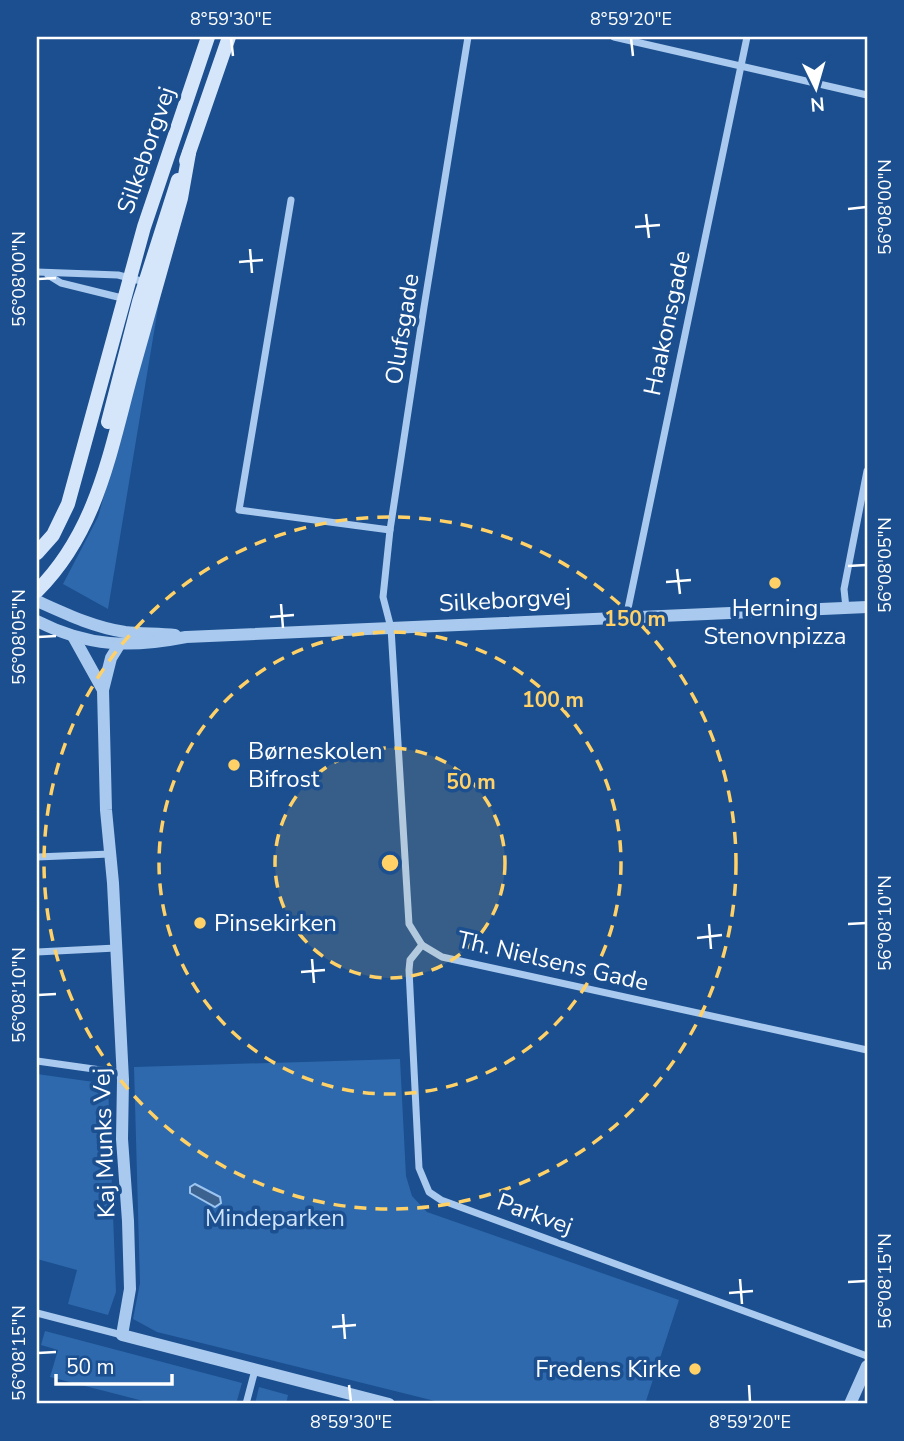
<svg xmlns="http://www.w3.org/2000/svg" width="904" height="1441" viewBox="0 0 904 1441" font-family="'Nunito Sans',sans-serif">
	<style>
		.green { fill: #2e69ad }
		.water { fill: #3c6290; stroke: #9cc4f0; stroke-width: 2 }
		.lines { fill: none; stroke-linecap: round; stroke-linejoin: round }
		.minor { stroke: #a9c9ee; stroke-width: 7 }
		.tertiary { stroke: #a9c9ee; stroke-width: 12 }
		.secondary { stroke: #d6e6fa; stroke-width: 14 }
		.ticks { fill: none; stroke: #fff; stroke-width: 2.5 }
		.ring { fill: none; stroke: #ffd166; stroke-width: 3.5; stroke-dasharray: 12 9 }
		.poi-dot { fill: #ffd166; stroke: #1b4f8f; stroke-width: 2.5 }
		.labels { text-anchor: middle; stroke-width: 7; stroke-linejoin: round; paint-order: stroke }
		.street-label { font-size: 24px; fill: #fff; stroke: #1b4f8f }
		.poi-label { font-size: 24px; fill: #fff; stroke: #1b4f8f; text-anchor: start }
		.park-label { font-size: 24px; fill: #cfe3fa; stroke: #1b4f8f }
		.centre { fill: #ffd166; stroke: #1b4f8f; stroke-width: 3.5 }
		.ring-label { font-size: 21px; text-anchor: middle; font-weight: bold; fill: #ffd166; stroke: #1b4f8f; stroke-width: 7; stroke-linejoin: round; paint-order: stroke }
		.neatline { fill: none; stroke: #fff; stroke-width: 2.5 }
		.ticks-label { font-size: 18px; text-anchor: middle; fill: #fff }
	</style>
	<rect width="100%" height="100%" fill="#1b4f8f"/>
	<g class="green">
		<path d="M 160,296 L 108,609 L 63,584 L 98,517 Z"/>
		<path d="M 400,1059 L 406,1176 L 412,1196 L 427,1212 L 679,1300 L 645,1404 L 447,1404 L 157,1332 L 133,1319 L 140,1283 L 134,1067 Z"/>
		<path d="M 37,1074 L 108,1084 L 116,1292 L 108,1315 L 68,1304 L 77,1270 L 37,1259 Z"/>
		<path d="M 45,1331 L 242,1383 L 236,1404 L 155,1404 L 50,1377 L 58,1350 L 41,1345 Z"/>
		<path d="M 259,1387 L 288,1395 L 286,1404 L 255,1404 Z"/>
	</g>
	<path class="water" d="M 195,1184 L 220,1197 L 221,1203 L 215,1207 L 190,1193 L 190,1187 Z"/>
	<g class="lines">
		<g class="minor">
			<path d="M 468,37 L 424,307 L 390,530 L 383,597 L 391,628 L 409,924 L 422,945 L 442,957 L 867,1050"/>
			<path d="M 614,37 L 867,95"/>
			<path d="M 291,200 L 239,510 L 390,530"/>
			<path d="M 37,272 L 118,275 L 145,282"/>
			<path d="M 48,275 L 61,283 L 126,299"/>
			<path d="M 846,608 L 844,589 L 867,471"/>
			<path d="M 626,618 L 747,37"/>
			<path d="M 37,857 L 110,854"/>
			<path d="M 422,945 L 410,960 L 409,970 L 419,1168 L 429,1192 L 441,1200 L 867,1356"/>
			<path d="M 37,952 L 116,948"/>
			<path d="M 37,1061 L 122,1073"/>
			<path d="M 37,1313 L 122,1335"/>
			<path d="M 246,1404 L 255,1370"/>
		</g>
		<g class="tertiary">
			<path d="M 37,601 C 66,614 93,627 125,632 C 142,634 159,633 175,635"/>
			<path d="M 37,621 C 88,647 130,648 186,637 L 867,607"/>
			<path d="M 73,636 L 103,690"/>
			<path d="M 119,645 L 111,658 L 103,690 L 106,810 L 113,883 L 123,1080 L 122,1139 L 128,1221 L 130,1289 L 122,1335 L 389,1404"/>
			<path d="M 850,1404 L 867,1366"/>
		</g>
		<g class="secondary">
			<path d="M 186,161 L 229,37"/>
			<path d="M 108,422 L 139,302 L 178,180"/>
			<path d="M 37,553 L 53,535 L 68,504 L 144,227 L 208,37"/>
			<path d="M 37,591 C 96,532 109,456 130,379 C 147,318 164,258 181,198 L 189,153"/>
		</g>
	</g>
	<path class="ticks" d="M 231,38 L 233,56M 631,38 L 633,56M 848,209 L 866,207M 646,214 L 649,238M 635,227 L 660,225M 250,249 L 252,273M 239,262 L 263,260M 38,279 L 56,278M 848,566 L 866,565M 677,569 L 680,594M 666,582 L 691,580M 281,604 L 283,628M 270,617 L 294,615M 38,637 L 56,636M 709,924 L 711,949M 848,924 L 866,923M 697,938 L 722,935M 312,959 L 314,983M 301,972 L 325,970M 38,995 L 56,994M 740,1279 L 742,1304M 848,1282 L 866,1281M 729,1293 L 753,1291M 343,1314 L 345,1339M 332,1327 L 356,1325M 38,1353 L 56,1352M 349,1385 L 351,1402M 749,1385 L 750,1402"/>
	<circle cx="390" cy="863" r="115" fill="#ffd166" fill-opacity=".12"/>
	<g class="ring">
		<circle cx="390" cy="863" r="115"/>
		<circle cx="390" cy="863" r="231"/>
		<circle cx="390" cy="863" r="346"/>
	</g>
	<g class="poi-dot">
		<circle cx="775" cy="583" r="7"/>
		<circle cx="234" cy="765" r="7"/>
		<circle cx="200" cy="923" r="7"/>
		<circle cx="695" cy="1369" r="7"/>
	</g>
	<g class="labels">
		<g class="street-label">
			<text transform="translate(146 150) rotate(-71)" y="8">Silkeborgvej</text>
			<text transform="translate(667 323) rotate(-78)" y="8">Haakonsgade</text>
			<text transform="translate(402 329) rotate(-81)" y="8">Olufsgade</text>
			<text transform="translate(505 600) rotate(-3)" y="8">Silkeborgvej</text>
			<text transform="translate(553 961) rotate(13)" y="8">Th. Nielsens Gade</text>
			<text transform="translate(104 1143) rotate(-92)" y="8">Kaj Munks Vej</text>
			<text transform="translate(535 1214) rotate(20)" y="8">Parkvej</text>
		</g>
		<g class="poi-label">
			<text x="775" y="616" text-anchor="middle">Herning<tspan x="775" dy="28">Stenovnpizza</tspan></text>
			<text x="248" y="759">Børneskolen<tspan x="248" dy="28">Bifrost</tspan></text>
			<text x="214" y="931">Pinsekirken</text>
			<text x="681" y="1377" text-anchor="end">Fredens Kirke</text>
		</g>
		<g class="park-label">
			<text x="275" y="1226">Mindeparken</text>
		</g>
	</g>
	<circle cx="390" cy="863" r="10" class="centre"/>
	<g class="ring-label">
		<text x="635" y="626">150 m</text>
		<text x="553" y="707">100 m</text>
		<text x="471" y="789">50 m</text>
	</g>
	<rect width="904" height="1441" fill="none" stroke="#1b4f8f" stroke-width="77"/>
	<g transform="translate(816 88) rotate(175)" stroke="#1b4f8f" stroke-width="5" paint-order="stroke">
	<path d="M0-5L12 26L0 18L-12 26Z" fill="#ffffff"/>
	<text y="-10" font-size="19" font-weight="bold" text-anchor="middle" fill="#ffffff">N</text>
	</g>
	<path d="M56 1374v10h116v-10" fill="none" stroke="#ffffff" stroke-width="3.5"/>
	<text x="66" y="1374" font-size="21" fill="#ffffff" stroke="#1b4f8f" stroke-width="5" paint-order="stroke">50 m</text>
	<rect x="38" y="38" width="828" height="1364" class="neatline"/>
	<g class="ticks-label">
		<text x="231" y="25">8°59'30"E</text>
		<text x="631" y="25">8°59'20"E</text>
		<text transform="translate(885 207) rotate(-90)" y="6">56°08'00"N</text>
		<text transform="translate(19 279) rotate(-90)" y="6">56°08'00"N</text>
		<text transform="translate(885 565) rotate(-90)" y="6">56°08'05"N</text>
		<text transform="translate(19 637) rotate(-90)" y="6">56°08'05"N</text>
		<text transform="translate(885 923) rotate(-90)" y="6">56°08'10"N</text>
		<text transform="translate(19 995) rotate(-90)" y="6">56°08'10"N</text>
		<text transform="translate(885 1281) rotate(-90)" y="6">56°08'15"N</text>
		<text transform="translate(19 1353) rotate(-90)" y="6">56°08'15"N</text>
		<text x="351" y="1428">8°59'30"E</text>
		<text x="750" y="1428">8°59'20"E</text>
	</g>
</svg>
